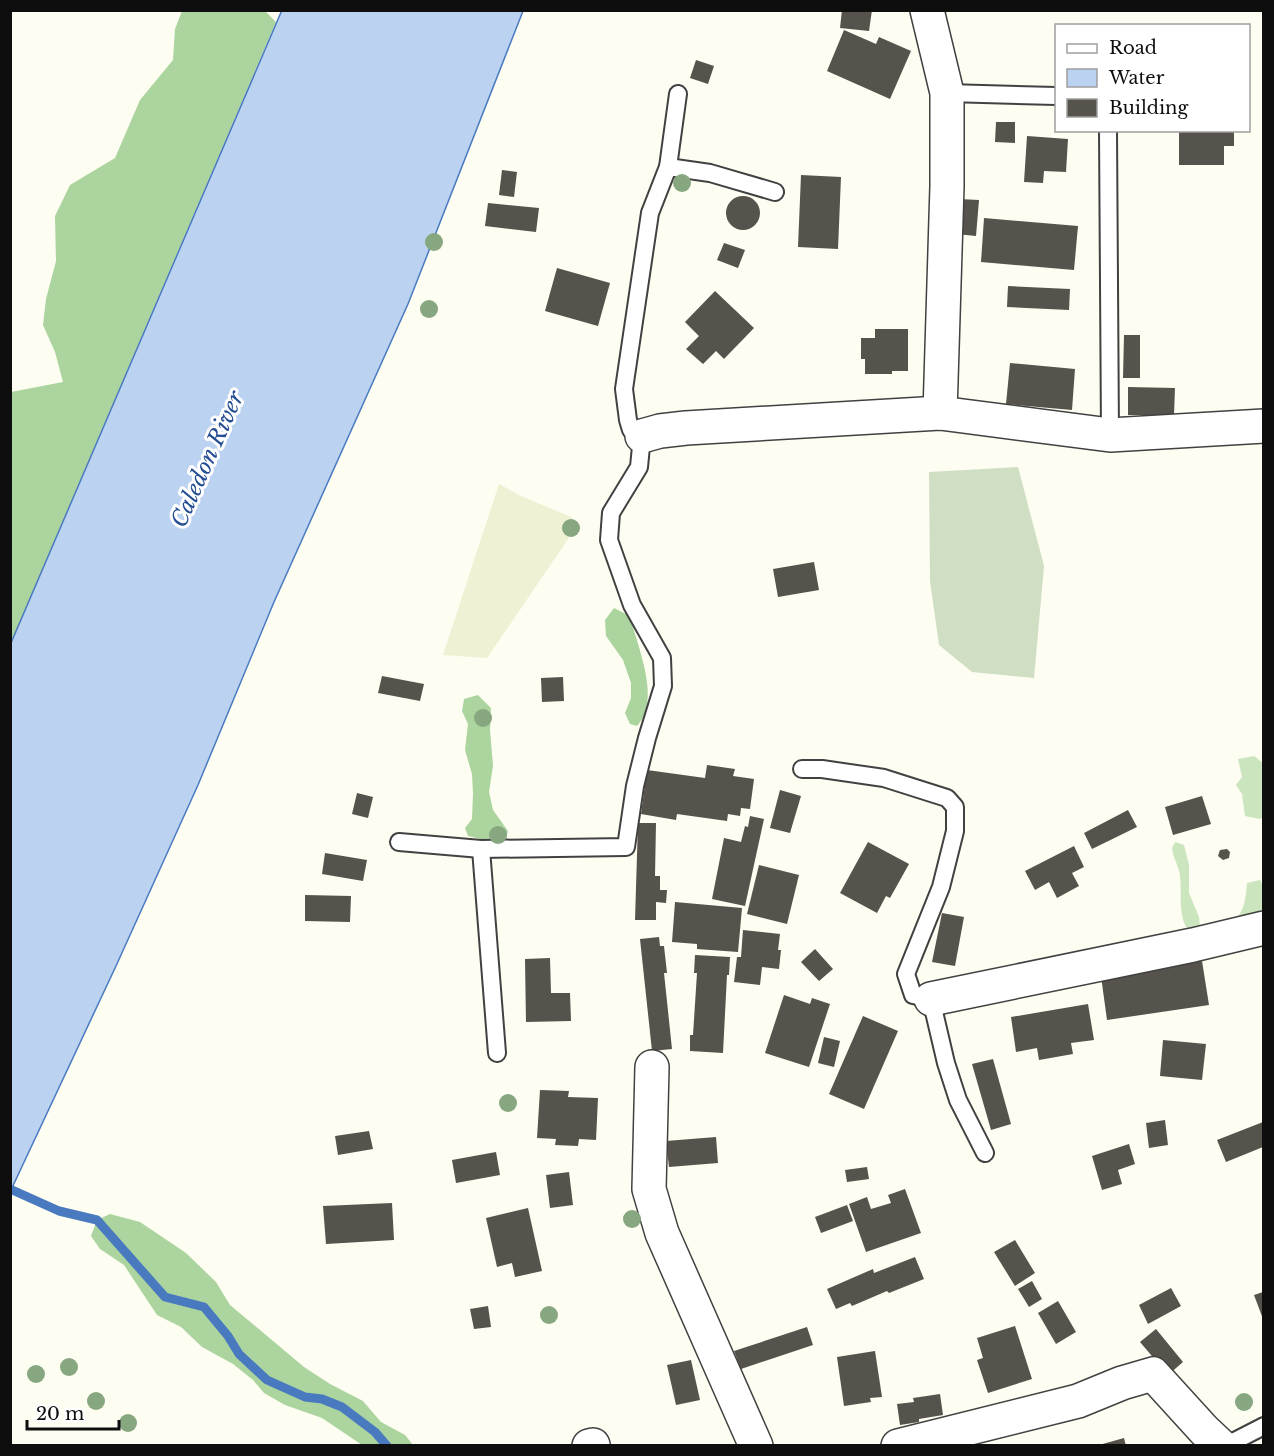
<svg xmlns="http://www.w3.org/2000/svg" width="1274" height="1456" viewBox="0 0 1274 1456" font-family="'Libre Baskerville',serif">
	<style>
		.farmland { fill: #eef1d3 }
		.green { fill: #cbe5be }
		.forest { fill: #acd49e }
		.cemetery { fill: #d0dec3 }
		.water { fill: #bbd2f0; stroke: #497ac0; stroke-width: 1.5 }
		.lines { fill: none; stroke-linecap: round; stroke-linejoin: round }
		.stream { stroke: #497ac0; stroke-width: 9 }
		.building { fill: #56524c }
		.service-casing { stroke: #414141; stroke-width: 20 }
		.minor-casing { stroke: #414141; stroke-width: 36 }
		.service { stroke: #fff; stroke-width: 16 }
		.minor { stroke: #fff; stroke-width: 33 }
		.tree { fill: #87a781 }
		.labels { text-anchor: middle; stroke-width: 6; stroke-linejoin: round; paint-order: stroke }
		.water-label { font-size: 22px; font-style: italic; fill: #244e94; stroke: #fff }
	</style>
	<rect width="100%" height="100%" fill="#fdfdf1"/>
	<path class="farmland" d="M 499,484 L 521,496 L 571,517 L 577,526 L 487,658 L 443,655 Z"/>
	<g class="green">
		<path d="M 1254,756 L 1263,763 L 1263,817 L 1260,819 L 1245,816 L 1242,794 L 1236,785 L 1242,777 L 1238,759 Z"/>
		<path d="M 1175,842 L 1184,845 L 1189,865 L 1189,893 L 1199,917 L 1200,926 L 1195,930 L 1186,927 C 1178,911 1182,893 1180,876 C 1179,866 1173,858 1172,848 Z"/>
		<path d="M 1260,880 L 1263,886 L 1263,908 L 1256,915 L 1237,918 C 1245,908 1246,896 1247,883 Z"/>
	</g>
	<g class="forest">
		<path d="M 182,11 L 265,11 L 276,22 L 11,643 L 11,392 L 63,382 L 55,352 L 43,325 L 46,299 L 56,261 L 55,216 L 70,185 L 115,158 L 140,100 L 173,60 L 175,29 Z"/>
		<path d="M 614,608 L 630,616 C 637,646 662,700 637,726 L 630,724 L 625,713 L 631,698 L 631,683 L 623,660 L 606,636 L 605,620 Z"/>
		<path d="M 478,695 L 491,708 L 490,730 L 493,766 L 489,792 L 493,810 L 508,831 L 505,842 L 493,842 L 468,836 L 465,828 L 472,819 L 473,794 L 472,774 L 465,750 L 468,724 L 462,711 L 464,699 Z"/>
		<path d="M 110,1214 L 140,1222 L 186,1253 L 216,1282 L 230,1305 L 304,1367 L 330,1384 L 363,1401 L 381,1422 L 405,1435 L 413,1445 L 362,1445 L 322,1418 L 285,1405 L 264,1393 L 253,1380 L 233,1364 L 202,1347 L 181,1327 L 157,1315 L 124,1265 L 100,1249 L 91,1236 L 97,1220 Z"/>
	</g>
	<path class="cemetery" d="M 1018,467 L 1044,566 L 1034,678 L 972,672 L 939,645 L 930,581 L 929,472 Z"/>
	<path class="water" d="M 282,10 L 523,11 L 408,304 L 274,602 L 198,785 L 116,966 L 11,1190 L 11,643 Z"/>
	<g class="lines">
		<path class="stream" d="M 10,1189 L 59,1211 L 97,1220 L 165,1297 L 204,1307 L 228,1336 L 239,1354 L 267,1380 L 305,1397 L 322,1399 L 342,1407 L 375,1432 L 387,1446"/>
	</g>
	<g class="building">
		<path d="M 842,10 L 872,10 L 869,31 L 840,28 Z"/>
		<path d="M 844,30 L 876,44 L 879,37 L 911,51 L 890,99 L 827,71 Z"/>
		<path d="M 696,60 L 714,66 L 708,84 L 690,78 Z"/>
		<path d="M 996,122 L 1015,122 L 1015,143 L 995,142 Z"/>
		<path d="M 1179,130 L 1234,130 L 1234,146 L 1224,146 L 1224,165 L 1179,165 Z"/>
		<path d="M 1027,136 L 1068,139 L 1066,172 L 1044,171 L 1043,183 L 1024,182 Z"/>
		<path d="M 502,170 L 517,172 L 514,197 L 499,195 Z"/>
		<path d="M 801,175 L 841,177 L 838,249 L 798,247 Z"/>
		<circle cx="743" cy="213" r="17"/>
		<path d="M 959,199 L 979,200 L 976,236 L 956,234 Z"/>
		<path d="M 488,203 L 539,208 L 536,232 L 485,226 Z"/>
		<path d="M 984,218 L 1078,226 L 1074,270 L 981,262 Z"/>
		<path d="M 724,243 L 745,250 L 738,268 L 717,260 Z"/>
		<path d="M 557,268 L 610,283 L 598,326 L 545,311 Z"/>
		<path d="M 1008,286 L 1070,289 L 1069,310 L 1007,307 Z"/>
		<path d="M 715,291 L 754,328 L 724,359 L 716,351 L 703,364 L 686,349 L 699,336 L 685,322 Z"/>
		<path d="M 875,329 L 908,329 L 908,371 L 892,371 L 892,374 L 865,374 L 865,359 L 861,359 L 861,338 L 875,338 Z"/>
		<path d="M 1124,335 L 1140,335 L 1140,378 L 1123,378 Z"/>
		<path d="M 1010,363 L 1075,369 L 1072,410 L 1006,404 Z"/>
		<path d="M 1128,387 L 1175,388 L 1174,415 L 1128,415 Z"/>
		<path d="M 814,562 L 819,590 L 778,597 L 773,569 Z"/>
		<path d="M 382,676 L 424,684 L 420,701 L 378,693 Z"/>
		<path d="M 563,677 L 564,701 L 542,702 L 541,678 Z"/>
		<path d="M 707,765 L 735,769 L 733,776 L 754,779 L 750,809 L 741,808 L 740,816 L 728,814 L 727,821 L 677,814 L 676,820 L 641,814 L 647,770 L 705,778 Z"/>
		<path d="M 780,790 L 801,796 L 790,833 L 770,828 Z"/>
		<path d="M 357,793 L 373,797 L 368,818 L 352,814 Z"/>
		<path d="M 1202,796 L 1211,824 L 1173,835 L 1165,807 Z"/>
		<path d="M 1128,810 L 1137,827 L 1092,849 L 1084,833 Z"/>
		<path d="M 750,816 L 764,819 L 745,906 L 712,899 L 724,838 L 741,842 L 745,826 L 748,827 Z"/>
		<path d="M 638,823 L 656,823 L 655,876 L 660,876 L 660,890 L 667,890 L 666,903 L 656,902 L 656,920 L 635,920 Z"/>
		<path d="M 868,842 L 909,864 L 890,898 L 886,896 L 877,913 L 840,893 Z"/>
		<path d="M 1074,846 L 1084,867 L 1072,873 L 1079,886 L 1057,898 L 1049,882 L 1035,890 L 1025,871 Z"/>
		<path d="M 1227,849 L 1230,852 L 1229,858 L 1223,860 L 1218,856 L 1220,850 Z"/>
		<path d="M 325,853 L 367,860 L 363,881 L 322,874 Z"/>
		<path d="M 759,865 L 799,875 L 787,924 L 747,914 Z"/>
		<path d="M 305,895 L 351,896 L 350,922 L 305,921 Z"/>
		<path d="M 675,902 L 742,908 L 738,952 L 697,949 L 697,944 L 672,942 Z"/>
		<path d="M 942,913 L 964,917 L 955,966 L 932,962 Z"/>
		<path d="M 743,930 L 780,934 L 778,950 L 781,950 L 779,969 L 762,967 L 760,985 L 734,982 L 737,957 L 741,957 Z"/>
		<path d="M 659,937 L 660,946 L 664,946 L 667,973 L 664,973 L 672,1049 L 652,1051 L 640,939 Z"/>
		<path d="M 815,949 L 833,969 L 819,981 L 801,962 Z"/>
		<path d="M 695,955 L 730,957 L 729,975 L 727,975 L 723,1053 L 690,1051 L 690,1035 L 693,1035 L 697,973 L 694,973 Z"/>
		<path d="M 550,958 L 551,993 L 570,993 L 571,1021 L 526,1022 L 525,959 Z"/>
		<path d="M 1202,961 L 1209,1005 L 1107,1020 L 1101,976 Z"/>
		<path d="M 784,995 L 810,1004 L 812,998 L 830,1004 L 809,1067 L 765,1053 Z"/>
		<path d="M 1088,1004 L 1094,1040 L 1071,1043 L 1073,1054 L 1039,1060 L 1037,1048 L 1016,1052 L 1011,1017 Z"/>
		<path d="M 863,1016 L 898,1031 L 864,1109 L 829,1094 Z"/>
		<path d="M 824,1037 L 840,1041 L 834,1067 L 818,1063 Z"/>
		<path d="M 1163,1040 L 1206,1044 L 1202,1080 L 1160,1076 Z"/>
		<path d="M 993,1059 L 1011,1124 L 991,1130 L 972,1064 Z"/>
		<path d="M 540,1090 L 569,1091 L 568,1097 L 598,1098 L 596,1140 L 579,1139 L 578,1146 L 555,1145 L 556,1139 L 537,1138 Z"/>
		<path d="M 1165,1120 L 1168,1145 L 1149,1148 L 1146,1123 Z"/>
		<path d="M 1263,1122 L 1263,1147 L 1226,1162 L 1217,1140 Z"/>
		<path d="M 369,1131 L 373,1149 L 338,1155 L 335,1136 Z"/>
		<path d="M 716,1137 L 718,1163 L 669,1167 L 666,1141 Z"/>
		<path d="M 1129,1144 L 1135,1164 L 1118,1170 L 1122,1184 L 1102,1190 L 1092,1156 Z"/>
		<path d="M 496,1152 L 500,1175 L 456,1183 L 452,1160 Z"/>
		<path d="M 867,1167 L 869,1179 L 847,1182 L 845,1170 Z"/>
		<path d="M 569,1172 L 573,1205 L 550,1208 L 546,1175 Z"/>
		<path d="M 905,1189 L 921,1233 L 866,1252 L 849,1204 L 867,1197 L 871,1209 L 891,1203 L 888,1195 Z"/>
		<path d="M 392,1203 L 394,1240 L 326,1244 L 323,1206 Z"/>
		<path d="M 847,1205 L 853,1221 L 821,1233 L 815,1217 Z"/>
		<path d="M 528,1208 L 542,1271 L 515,1277 L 512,1263 L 497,1267 L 486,1218 Z"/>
		<path d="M 1015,1240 L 1035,1273 L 1015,1286 L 994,1252 Z"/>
		<path d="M 915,1257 L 924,1279 L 889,1293 L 887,1291 L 852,1306 L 850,1303 L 836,1309 L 827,1289 L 873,1269 L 874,1273 Z"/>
		<path d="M 1032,1281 L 1042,1299 L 1029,1307 L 1018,1289 Z"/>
		<path d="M 1171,1288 L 1181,1306 L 1148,1324 L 1139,1305 Z"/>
		<path d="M 1263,1292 L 1263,1319 L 1254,1295 Z"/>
		<path d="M 1058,1301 L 1076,1332 L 1056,1344 L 1038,1313 Z"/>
		<path d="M 488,1306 L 491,1327 L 474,1329 L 470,1309 Z"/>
		<path d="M 1015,1326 L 1032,1379 L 988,1393 L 977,1360 L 983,1358 L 977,1338 Z"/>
		<path d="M 807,1327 L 813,1345 L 741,1369 L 734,1351 Z"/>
		<path d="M 1156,1329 L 1183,1362 L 1168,1375 L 1140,1342 Z"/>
		<path d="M 875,1351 L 882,1397 L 870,1398 L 871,1402 L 844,1406 L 837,1357 Z"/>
		<path d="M 691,1360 L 700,1400 L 676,1405 L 667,1365 Z"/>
		<path d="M 940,1394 L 943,1415 L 919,1419 L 919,1422 L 900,1425 L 897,1404 L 914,1402 L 913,1398 Z"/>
		<path d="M 1124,1438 L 1126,1446 L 1099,1446 L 1099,1445 Z"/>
	</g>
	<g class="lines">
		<defs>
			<g id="service">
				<path d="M 947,93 L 1056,96"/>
				<path d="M 1108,130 L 1110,435"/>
				<path d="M 668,167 L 710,173 L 775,192"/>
				<path d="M 802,769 L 822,769 L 884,778 L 947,798 L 955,807 L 955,831 L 941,887 L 906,974 L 913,995 L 931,999 L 946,1063 L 958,1100 L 985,1153"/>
				<path d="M 399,842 L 481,849 L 626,847 L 635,786 L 647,738 L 663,686 L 662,658 L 632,605 L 609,540 L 611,513 L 639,467 L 642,436 L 631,430 L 628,420 L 624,389 L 650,213 L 668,167 L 678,94"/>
				<path d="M 481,849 L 497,1053"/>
				<path d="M 1225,1446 L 1264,1426"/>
			</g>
			<g id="minor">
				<path d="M 927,10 L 947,93 L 947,186 L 940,413"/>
				<path d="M 642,436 L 660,431 L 686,428 L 940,413 L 1110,435 L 1264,426"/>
				<path d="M 931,999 L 1193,945 L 1264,928"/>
				<path d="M 652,1067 L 649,1189 L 662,1233 L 756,1446"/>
				<path d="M 589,1446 L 593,1445"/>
				<path d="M 898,1446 L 1078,1401 L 1122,1383 L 1153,1374 L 1204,1430 L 1221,1446"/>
			</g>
		</defs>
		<use href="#service" class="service-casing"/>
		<use href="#minor" class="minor-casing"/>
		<use href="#service" class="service"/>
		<use href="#minor" class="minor"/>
	</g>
	<g class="tree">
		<circle cx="682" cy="183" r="9"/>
		<circle cx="434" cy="242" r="9"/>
		<circle cx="429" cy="309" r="9"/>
		<circle cx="571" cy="528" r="9"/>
		<circle cx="483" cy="718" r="9"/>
		<circle cx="498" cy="835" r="9"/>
		<circle cx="508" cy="1103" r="9"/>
		<circle cx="632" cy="1219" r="9"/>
		<circle cx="549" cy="1315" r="9"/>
		<circle cx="69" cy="1367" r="9"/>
		<circle cx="36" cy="1374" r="9"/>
		<circle cx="96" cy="1401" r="9"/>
		<circle cx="1244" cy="1402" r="9"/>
		<circle cx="128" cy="1423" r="9"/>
	</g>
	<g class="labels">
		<g class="water-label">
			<text transform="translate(207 459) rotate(-66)" y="8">Caledon River</text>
		</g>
	</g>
	<rect width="1274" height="1456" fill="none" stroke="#0e0e0e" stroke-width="24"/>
	<rect x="1055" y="24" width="195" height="108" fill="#ffffff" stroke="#9f9f9f" stroke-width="1.5"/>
	<rect x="1067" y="44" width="30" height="9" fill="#ffffff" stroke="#9f9f9f" stroke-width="1.5"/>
	<text x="1109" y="54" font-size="18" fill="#0e0e0e">Road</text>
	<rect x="1067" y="69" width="30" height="18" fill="#bbd2f0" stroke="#9f9f9f" stroke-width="1.5"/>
	<text x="1109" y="84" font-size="18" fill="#0e0e0e">Water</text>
	<rect x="1067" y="99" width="30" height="18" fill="#56524c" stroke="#9f9f9f" stroke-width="1.5"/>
	<text x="1109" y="114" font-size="18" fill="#0e0e0e">Building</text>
	<path d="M27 1420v9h92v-9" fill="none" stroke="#0e0e0e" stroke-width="3"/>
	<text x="36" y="1420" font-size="18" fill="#0e0e0e" stroke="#ffffff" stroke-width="4.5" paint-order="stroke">20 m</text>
</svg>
